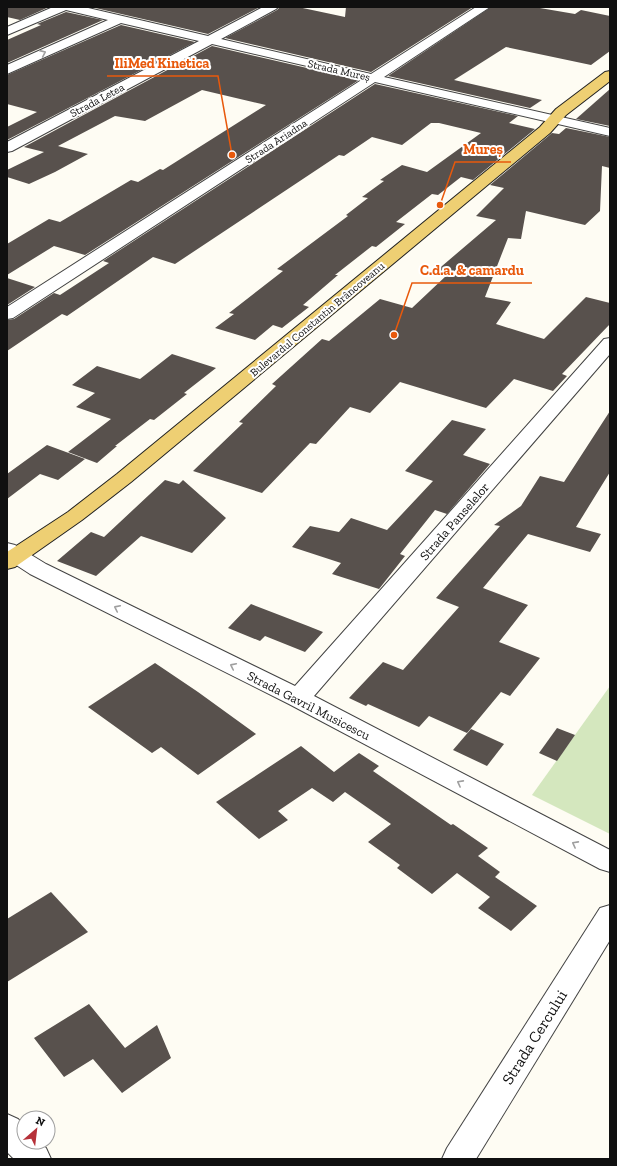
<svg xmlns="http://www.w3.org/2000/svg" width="617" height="1166" viewBox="0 0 617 1166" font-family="'Zilla Slab',serif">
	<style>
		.green { fill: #d4e7be }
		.building { fill: #58514d }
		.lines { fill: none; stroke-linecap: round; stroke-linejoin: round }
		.minor-casing { stroke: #434343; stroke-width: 2 }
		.major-casing { stroke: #212121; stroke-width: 2 }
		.minor { fill: #fff; fill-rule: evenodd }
		.major { fill: #eecf73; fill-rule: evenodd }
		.oneway { stroke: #9f9f9f }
		.labels { text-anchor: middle; stroke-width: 4; stroke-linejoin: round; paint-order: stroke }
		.far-street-label { font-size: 11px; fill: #101010; stroke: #fff }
		.street-label { font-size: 13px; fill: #101010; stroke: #fff }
		.near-street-label { font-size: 16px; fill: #101010; stroke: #fff }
		.leader { fill: none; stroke: #e8590c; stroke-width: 1.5 }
		.callout-dot { fill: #e8590c; stroke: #fff; stroke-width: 1.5 }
		.callout-label { font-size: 14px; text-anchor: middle; font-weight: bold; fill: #e8590c; stroke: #fff; stroke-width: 4; stroke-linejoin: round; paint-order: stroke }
	</style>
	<rect width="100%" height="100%" fill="#fefcf3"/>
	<path class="green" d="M 610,686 L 610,834 L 532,795 Z"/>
	<g class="building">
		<path d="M 7,7 L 49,7 L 20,20 L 7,17 Z"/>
		<path d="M 91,7 L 260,7 L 208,34 Z"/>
		<path d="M 280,7 L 298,7 L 345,17 L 346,7 L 473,7 L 371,72 L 225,38 L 277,10 Z"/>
		<path d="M 491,7 L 534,7 L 575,14 L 581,10 L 610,16 L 610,51 L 591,65 L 506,47 L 454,80 L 542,100 L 530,108 L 388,76 Z"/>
		<path d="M 66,12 L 103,20 L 7,63 L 7,40 L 41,25 L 37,24 Z"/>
		<path d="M 121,25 L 195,42 L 7,140 L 7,127 L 37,112 L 7,104 L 7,75 Z"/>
		<path d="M 212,46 L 359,80 L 85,255 L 54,246 L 7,275 L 7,244 L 49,219 L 60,222 L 131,180 L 138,182 L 160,169 L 163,170 L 266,105 L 202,90 L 145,121 L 115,116 L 58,146 L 88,154 L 55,172 L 29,184 L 7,177 L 7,170 L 44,152 L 24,147 Z"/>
		<path d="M 375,84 L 518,116 L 509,123 L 535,129 L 473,180 L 461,177 L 438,195 L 432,194 L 396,222 L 405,224 L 376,247 L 372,246 L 335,275 L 338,275 L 303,305 L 309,307 L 282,328 L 273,325 L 255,340 L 215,328 L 234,314 L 229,313 L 283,271 L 277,269 L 348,216 L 346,215 L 368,198 L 362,197 L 384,181 L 380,180 L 402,165 L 427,172 L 481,133 L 439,123 L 431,123 L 402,145 L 372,137 L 344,156 L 339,155 L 175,264 L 153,257 L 67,316 L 62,314 L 7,351 L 7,320 L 14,319 L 54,293 L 60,295 L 109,263 L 103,261 Z"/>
		<path d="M 610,89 L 610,126 L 576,119 Z"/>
		<path d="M 566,128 L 610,137 L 610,168 L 602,166 L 600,211 L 585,225 L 526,211 L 521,239 L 508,238 L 485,297 L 511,302 L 496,324 L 544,339 L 586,297 L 610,303 L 610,324 L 562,374 L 567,376 L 553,391 L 514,379 L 486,408 L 400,382 L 370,413 L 350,407 L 316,444 L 310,443 L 262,493 L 193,471 L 243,423 L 239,422 L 276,386 L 272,384 L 322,339 L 329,341 L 380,299 L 412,308 L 447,275 L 435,272 L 496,220 L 476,216 L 504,188 L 490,185 L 552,133 L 559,134 Z"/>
		<path d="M 7,278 L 35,287 L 7,305 Z"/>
		<path d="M 172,354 L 216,368 L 184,393 L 187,394 L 154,420 L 150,419 L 115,446 L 117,446 L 97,463 L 68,452 L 111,419 L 76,407 L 95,393 L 72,385 L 97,366 L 140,379 Z"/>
		<path d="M 610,411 L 610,472 L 576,527 L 601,534 L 590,552 L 528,534 L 483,588 L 528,605 L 499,642 L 540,658 L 510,696 L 501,692 L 467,733 L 429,716 L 419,727 L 368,704 L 366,706 L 349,698 L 383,662 L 403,670 L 459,607 L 436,598 L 500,526 L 494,525 L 521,506 L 540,476 L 564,482 Z"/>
		<path d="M 452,420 L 486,429 L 463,455 L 490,464 L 447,514 L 435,510 L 400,554 L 405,556 L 379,589 L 332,574 L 341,563 L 292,547 L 310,526 L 339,532 L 351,518 L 387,530 L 433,481 L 405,471 Z"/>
		<path d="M 47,445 L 85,459 L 58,480 L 40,474 L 7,499 L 7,474 Z"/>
		<path d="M 165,480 L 179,484 L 183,480 L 226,518 L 192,553 L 141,536 L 96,576 L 57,561 L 91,532 L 104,537 Z"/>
		<path d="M 251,604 L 308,626 L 323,632 L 305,652 L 265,636 L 260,641 L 228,628 Z"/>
		<path d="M 155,663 L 198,692 L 256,734 L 198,775 L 161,747 L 152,753 L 88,707 Z"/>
		<path d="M 557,728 L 575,735 L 557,761 L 539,753 Z"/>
		<path d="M 471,729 L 504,744 L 487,766 L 453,750 Z"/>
		<path d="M 301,746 L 334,772 L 359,753 L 379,766 L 373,771 L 451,825 L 453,824 L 488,848 L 478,856 L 500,872 L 495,877 L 537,906 L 511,931 L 478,908 L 490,897 L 457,873 L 432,894 L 397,868 L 400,865 L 368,842 L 391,824 L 345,792 L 333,802 L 312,788 L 278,811 L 288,820 L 259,839 L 216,802 Z"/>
		<path d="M 51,892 L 88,932 L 7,982 L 7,919 Z"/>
		<path d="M 89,1004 L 125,1048 L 157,1025 L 171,1058 L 122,1093 L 93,1059 L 64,1077 L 34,1038 Z"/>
	</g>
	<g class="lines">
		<defs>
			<g id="minor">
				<path d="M 53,7 L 84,7 L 208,36 L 263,7 L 278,7 L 276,9 L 221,39 L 371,74 L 476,7 L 490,7 L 384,77 L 610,128 L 610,136 L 375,82 L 13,318 L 7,319 L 7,307 L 363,79 L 212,44 L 12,151 L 7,152 L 7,142 L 199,41 L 121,23 L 7,74 L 7,65 L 108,20 L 66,10 L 7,35 L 7,27 Z"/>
				<path d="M 610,338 L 610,354 L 314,696 L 610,850 L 610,872 L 600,869 L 289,704 L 30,574 L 7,559 L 7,543 L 15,545 L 46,564 L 295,686 L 604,339 Z"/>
				<path d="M 610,905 L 610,940 L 476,1159 L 442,1159 L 447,1148 L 600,908 Z"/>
				<path d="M 7,1114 L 18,1119 L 24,1125 L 24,1142 L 40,1142 L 46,1148 L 51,1159 L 14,1159 L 7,1152 Z"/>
			</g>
			<path id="major" d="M 610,71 L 610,81 L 566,115 L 550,133 L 131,482 L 82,520 L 15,567 L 7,569 L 7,552 L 68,512 L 117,474 L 540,127 L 556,109 L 605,72 Z"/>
		</defs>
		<use href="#minor" class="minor-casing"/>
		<use href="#major" class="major-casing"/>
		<use href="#minor" class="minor"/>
		<use href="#major" class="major"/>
	</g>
	<defs><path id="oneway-chevron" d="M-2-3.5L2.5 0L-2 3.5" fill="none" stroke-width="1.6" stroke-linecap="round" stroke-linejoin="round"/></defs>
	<g class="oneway">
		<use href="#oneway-chevron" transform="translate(43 53) rotate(-24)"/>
		<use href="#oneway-chevron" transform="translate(117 608) rotate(-154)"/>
		<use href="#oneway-chevron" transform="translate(233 666) rotate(-154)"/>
		<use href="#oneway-chevron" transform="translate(460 783) rotate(-152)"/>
		<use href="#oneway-chevron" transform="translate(575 844) rotate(-152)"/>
	</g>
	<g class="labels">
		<g class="far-street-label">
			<text transform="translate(339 70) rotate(13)" y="4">Strada Mureș</text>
			<text transform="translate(97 100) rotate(-28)" y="4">Strada Letea</text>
			<text transform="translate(276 141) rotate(-33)" y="4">Strada Ariadna</text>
			<text transform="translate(317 319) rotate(-40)" y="4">Bulevardul Constantin Brâncoveanu</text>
		</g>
		<g class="street-label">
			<text transform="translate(454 521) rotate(-49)" y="5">Strada Panselelor</text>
			<text transform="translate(309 705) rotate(27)" y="5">Strada Gavril Musicescu</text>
		</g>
		<g class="near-street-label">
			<text transform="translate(534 1037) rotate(-58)" y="6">Strada Cercului</text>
		</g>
	</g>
	<path class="leader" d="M232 155L218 76H107M440 205L455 162H511M394 335L412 283H532"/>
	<g class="callout-dot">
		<circle cx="232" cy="155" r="4"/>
		<circle cx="440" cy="205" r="4"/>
		<circle cx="394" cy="335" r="4"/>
	</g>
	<g class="callout-label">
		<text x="162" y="68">IliMed Kinetica</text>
		<text x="483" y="154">Mureș</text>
		<text x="472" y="275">C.d.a. &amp; camardu</text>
	</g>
	<rect width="617" height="1166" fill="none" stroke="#101010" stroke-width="16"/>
	<g transform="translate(36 1130) rotate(28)"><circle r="19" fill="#ffffff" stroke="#9f9f9f"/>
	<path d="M0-3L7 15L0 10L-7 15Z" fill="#b63139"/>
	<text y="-6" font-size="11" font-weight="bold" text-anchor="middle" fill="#101010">N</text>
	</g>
</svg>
